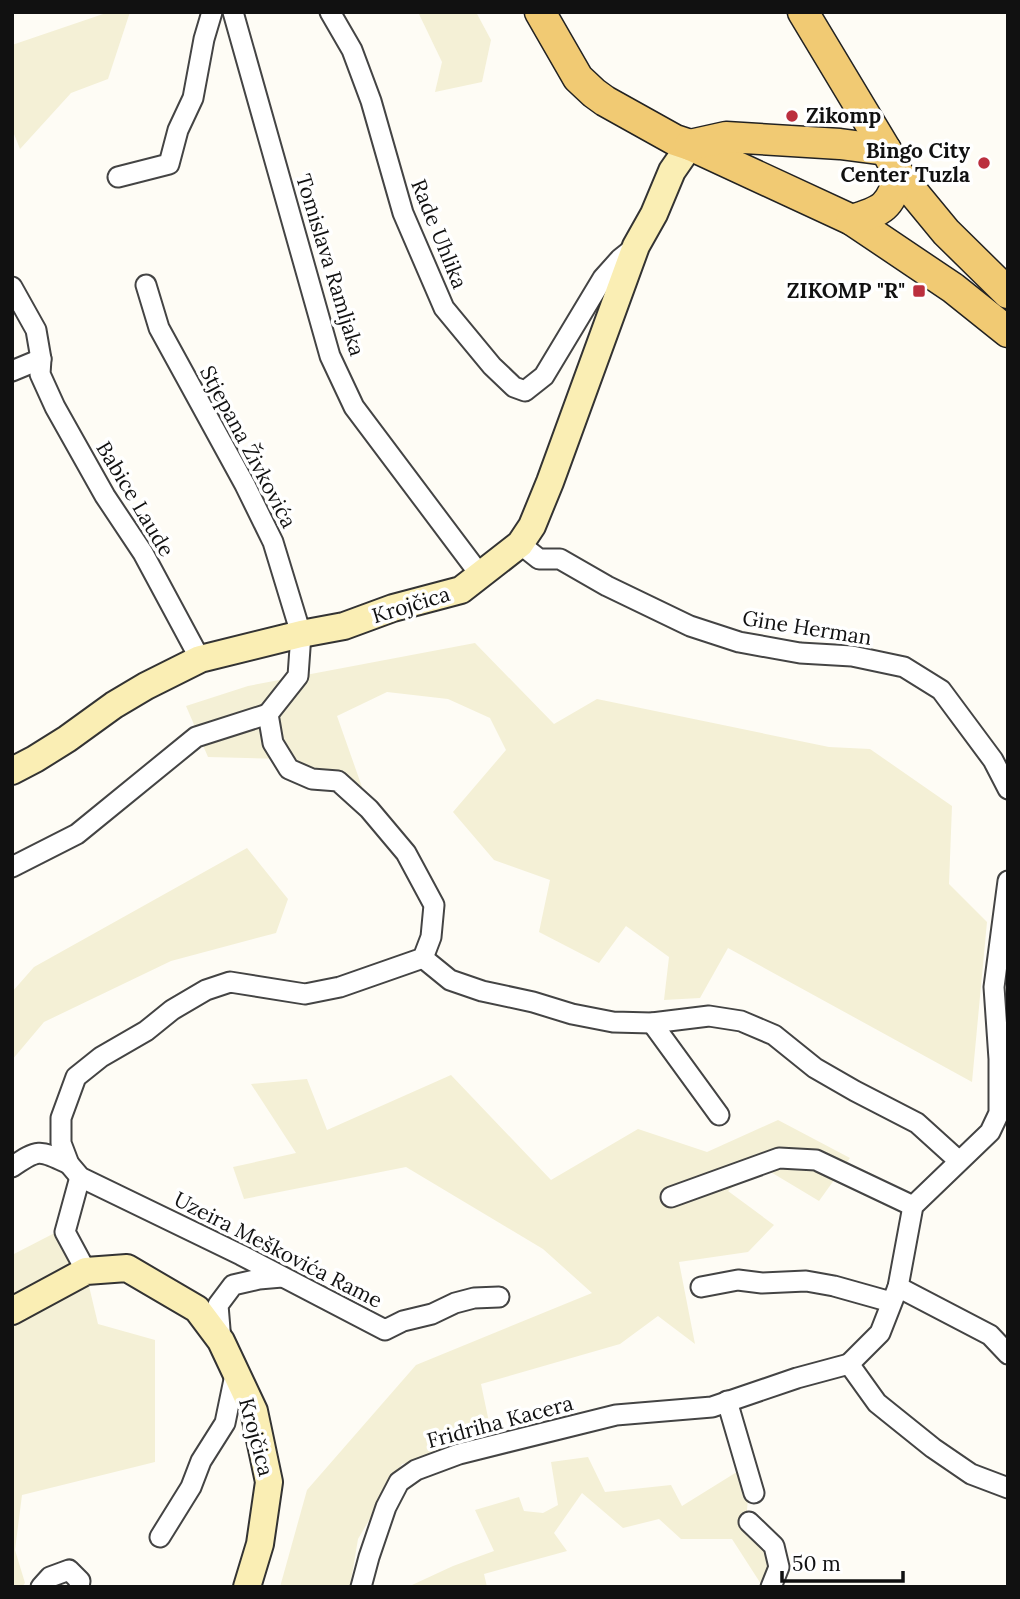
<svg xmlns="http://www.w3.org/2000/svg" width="1020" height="1599" viewBox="0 0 1020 1599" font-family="Lora,serif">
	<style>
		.farmland { fill: #f4f0d6 }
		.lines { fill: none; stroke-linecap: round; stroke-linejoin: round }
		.minor-casing { stroke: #444; stroke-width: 23 }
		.secondary-casing { stroke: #333; stroke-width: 30 }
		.primary-casing { stroke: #222; stroke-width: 33 }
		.minor { stroke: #fff; stroke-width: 19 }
		.secondary { stroke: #faeeb4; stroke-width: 26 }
		.primary { stroke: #f1ca73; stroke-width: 30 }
		.poi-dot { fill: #bb2f3e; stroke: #fff; stroke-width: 2.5 }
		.labels { text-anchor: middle; stroke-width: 7; stroke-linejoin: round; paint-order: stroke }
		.poi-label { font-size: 21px; font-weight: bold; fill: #111; stroke: #fff; text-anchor: end }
		.street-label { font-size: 21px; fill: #111; stroke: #fff }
	</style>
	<rect width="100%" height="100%" fill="#fefcf5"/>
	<g class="farmland">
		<path d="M 109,12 L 130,12 L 108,79 L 71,93 L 20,149 L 12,129 L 12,45 Z"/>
		<path d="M 418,12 L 476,12 L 491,40 L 482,82 L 435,92 L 442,62 Z"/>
		<path d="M 475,643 L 554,724 L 597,699 L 829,747 L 870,749 L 952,806 L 949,884 L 987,922 L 972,1082 L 728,948 L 700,998 L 664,1000 L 669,957 L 626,926 L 599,963 L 539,932 L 550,880 L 494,860 L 453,812 L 506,750 L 490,718 L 448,699 L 387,692 L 337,716 L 368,804 L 286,759 L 208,757 L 186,706 L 248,686 Z"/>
		<path d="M 247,848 L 288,899 L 276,933 L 171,961 L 44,1022 L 12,1060 L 12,992 L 34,967 Z"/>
		<path d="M 451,1075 L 551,1180 L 638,1129 L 707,1152 L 778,1120 L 850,1158 L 819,1201 L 759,1165 L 728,1191 L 774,1225 L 748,1252 L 679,1262 L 695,1344 L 658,1316 L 620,1344 L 481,1384 L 494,1446 L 402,1464 L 358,1539 L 350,1587 L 280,1587 L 307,1490 L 416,1365 L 592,1293 L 543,1249 L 406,1167 L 244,1199 L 233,1167 L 296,1153 L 251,1084 L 307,1079 L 327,1130 Z"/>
		<path d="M 74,1223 L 98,1324 L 155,1340 L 155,1462 L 22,1495 L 15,1550 L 25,1583 L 22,1587 L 12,1587 L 12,1255 Z"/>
		<path d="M 588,1457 L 605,1492 L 671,1485 L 682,1506 L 740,1470 L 748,1498 L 745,1534 L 771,1558 L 761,1584 L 732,1539 L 681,1539 L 659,1519 L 623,1528 L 582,1493 L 554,1533 L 567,1551 L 484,1574 L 487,1587 L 413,1587 L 412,1585 L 453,1566 L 494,1551 L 475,1510 L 519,1497 L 524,1511 L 543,1513 L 558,1505 L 551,1462 Z"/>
	</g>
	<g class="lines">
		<defs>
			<g id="minor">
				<path d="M 233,12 L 330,356 L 354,407 L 481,576"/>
				<path d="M 330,12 L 352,50 L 371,101 L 403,213 L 444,308 L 492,366 L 514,387 L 525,391 L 544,376 L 603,278 L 620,259 L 635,247"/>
				<path d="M 118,177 L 169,164 L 178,130 L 193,98 L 204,39 L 212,12"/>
				<path d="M 146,285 L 159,328 L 245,485 L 273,542 L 301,634 L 298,676 L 268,714 L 273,743 L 289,769 L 312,779 L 338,781 L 369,809 L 406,853 L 434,905 L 431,937 L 423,958 L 340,987 L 305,994 L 230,982 L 206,990 L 172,1010 L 146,1031 L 101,1057 L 76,1077 L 61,1118 L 61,1143 L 69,1164 L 80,1177 L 241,1255 L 385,1330 L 403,1321 L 432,1314 L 455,1303 L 474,1298 L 499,1297"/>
				<path d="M 12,287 L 36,330 L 41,359 L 40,374 L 55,407 L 105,496 L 143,553 L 200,659"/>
				<path d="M 12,371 L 41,359"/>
				<path d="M 520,544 L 539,559 L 560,559 L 607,586 L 690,626 L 739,642 L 800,653 L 852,656 L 904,667 L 941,690 L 993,760 L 1008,789"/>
				<path d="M 12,867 L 77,834 L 196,737 L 268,714"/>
				<path d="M 423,958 L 450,980 L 482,991 L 533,1002 L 572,1014 L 613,1022 L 652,1023 L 709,1016 L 741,1021 L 774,1035 L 815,1068 L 855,1091 L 917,1123 L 959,1161"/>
				<path d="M 652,1023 L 719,1115"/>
				<path d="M 12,1167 C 39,1148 40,1150 69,1164"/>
				<path d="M 80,1177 L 65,1232 L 86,1271"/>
				<path d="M 671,1197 L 779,1158 L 816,1160 L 913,1206"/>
				<path d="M 701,1287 L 738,1280 L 762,1283 L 806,1281 L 834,1286 L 891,1302"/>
				<path d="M 898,1287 L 990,1335 L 1008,1354"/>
				<path d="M 221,1341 L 218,1305 L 233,1285 L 259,1279 L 282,1277"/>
				<path d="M 849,1364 L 880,1333 L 898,1287 L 913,1206 L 990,1132 L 999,1113 L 999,1059 L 994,987 L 1008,881"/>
				<path d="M 727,1401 L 754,1493"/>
				<path d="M 749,1522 L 774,1546 L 779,1567 L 771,1587"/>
				<path d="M 160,1537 L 191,1487 L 201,1461 L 225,1423 L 236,1370"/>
				<path d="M 41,1587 L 50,1577 L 69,1570 L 80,1581 L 79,1587"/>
				<path d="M 361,1587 L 369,1557 L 386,1507 L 399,1482 L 416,1470 L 459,1454 L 616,1415 L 712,1407 L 797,1378 L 849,1364 L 877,1403 L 933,1448 L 971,1474 L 1008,1488"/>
			</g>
			<g id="secondary">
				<path d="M 12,771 L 35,759 L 67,739 L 114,705 L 146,686 L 200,659 L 301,634 L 344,626 L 393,608 L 461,590 L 520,544 L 532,526 L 550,482 L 636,246 L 654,214 L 672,171 L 690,145"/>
				<path d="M 12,1311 L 86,1271 L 127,1268 L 197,1309 L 221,1341 L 254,1411 L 269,1482 L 260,1544 L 247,1587"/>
			</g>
			<g id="primary">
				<path d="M 540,12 L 578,78 L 594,93 L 605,101 L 675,140 L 690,145 L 852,220 L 953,288 L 1008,332"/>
				<path d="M 803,12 L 886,150 L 899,175 L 946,232 L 1008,293"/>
				<path d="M 690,145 L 726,137 L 840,144 L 886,150"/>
				<path d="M 852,220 C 882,211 891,207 899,175"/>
			</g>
		</defs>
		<use href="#minor" class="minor-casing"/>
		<use href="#secondary" class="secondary-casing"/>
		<use href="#primary" class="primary-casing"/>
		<use href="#minor" class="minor"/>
		<use href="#secondary" class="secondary"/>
		<use href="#primary" class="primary"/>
	</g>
	<g class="poi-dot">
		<circle cx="792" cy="116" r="7"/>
		<circle cx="984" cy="163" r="7"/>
		<rect x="912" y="284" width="14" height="14" rx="3.5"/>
	</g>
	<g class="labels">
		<g class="poi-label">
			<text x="806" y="123" text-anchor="start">Zikomp</text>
			<text x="970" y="158">Bingo City<tspan x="970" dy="24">Center Tuzla</tspan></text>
			<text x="905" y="298">ZIKOMP "R"</text>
		</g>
		<g class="street-label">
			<text transform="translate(439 234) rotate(68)" y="7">Rade Uhlika</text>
			<text transform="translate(330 265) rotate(73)" y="7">Tomislava Ramljaka</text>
			<text transform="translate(248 447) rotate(62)" y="7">Stjepana Živkovića</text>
			<text transform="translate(135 499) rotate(59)" y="7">Babice Laude</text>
			<text transform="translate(411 605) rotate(-17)" y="7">Krojčica</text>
			<text transform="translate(807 628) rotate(9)" y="7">Gine Herman</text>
			<text transform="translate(278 1250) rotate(27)" y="7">Uzeira Meškovića Rame</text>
			<text transform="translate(500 1422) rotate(-15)" y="7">Fridriha Kacera</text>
			<text transform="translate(256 1437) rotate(75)" y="7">Krojčica</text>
		</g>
	</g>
	<rect width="1020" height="1599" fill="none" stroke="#111111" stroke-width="28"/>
	<path d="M782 1571v10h121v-10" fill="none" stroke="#111111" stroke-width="3.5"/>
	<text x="792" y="1571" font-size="21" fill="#111111" stroke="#ffffff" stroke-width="5" paint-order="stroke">50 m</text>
</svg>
